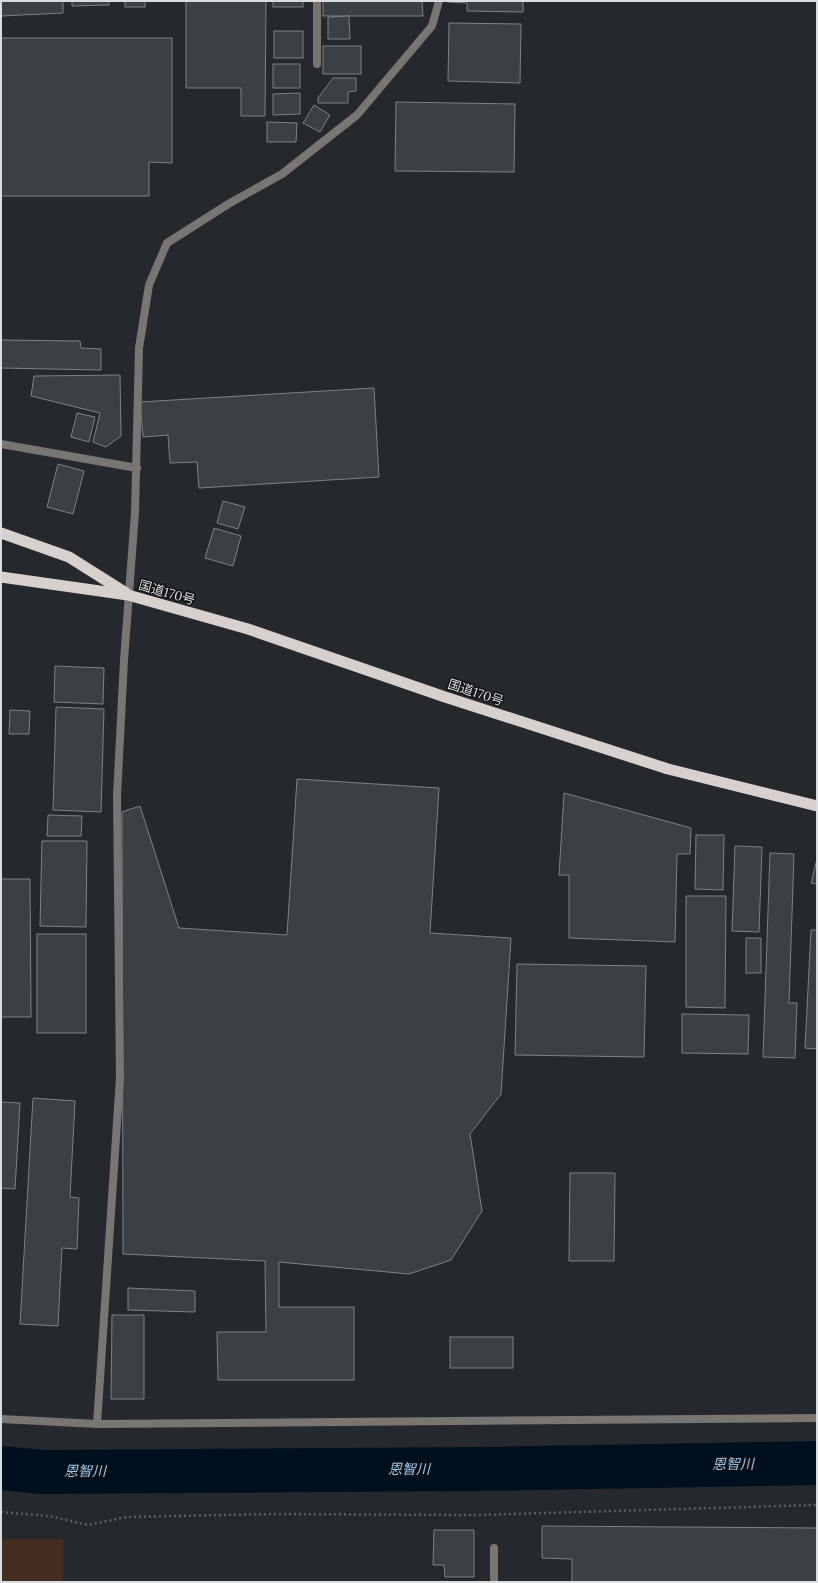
<svg xmlns="http://www.w3.org/2000/svg" width="818" height="1583" viewBox="0 0 818 1583" font-family="Lora,'Noto Sans JP',serif">
	<style>
		.green { fill: #432d20 }
		.lines { fill: none; stroke-linecap: round; stroke-linejoin: round }
		.river { stroke: #000f1e; stroke-width: 44 }
		.building { fill: #3a4044; stroke: #7c8287 }
		.path { stroke: #5c5f64; stroke-width: 2.5; stroke-dasharray: 2 3; stroke-linecap: butt }
		.service { stroke: #787573; stroke-width: 8 }
		.minor { stroke: #787573; stroke-width: 8 }
		.trunk { stroke: #d8d0cd; stroke-width: 11 }
		.labels { text-anchor: middle; stroke-width: 3; stroke-linejoin: round; paint-order: stroke }
		.street-label { font-size: 13px; fill: #dadde0; stroke: #101214 }
		.water-label { font-size: 14px; font-style: italic; fill: #9bc7ec; stroke: #101214 }
	</style>
	<rect width="100%" height="100%" fill="#25292e"/>
	<rect class="green" x="1" y="1539" width="62" height="43"/>
	<g class="lines">
		<path class="river" d="M 1,1468 L 42,1472 L 479,1469 L 817,1463"/>
	</g>
	<g class="building">
		<path d="M 1,1 L 63,1 L 63,13 L 1,16 Z"/>
		<path d="M 72,1 L 109,1 L 109,5 L 72,6 Z"/>
		<rect x="125" y="1" width="20" height="6"/>
		<path d="M 186,1 L 266,1 L 265,116 L 241,116 L 241,88 L 186,88 Z"/>
		<rect x="273" y="1" width="30" height="6"/>
		<path d="M 323,1 L 422,1 L 423,16 L 323,16 Z"/>
		<path d="M 447,1 L 523,1 L 523,12 L 467,11 L 467,3 L 447,2 Z"/>
		<path d="M 349,16 L 350,39 L 328,39 L 328,17 Z"/>
		<path d="M 449,23 L 521,24 L 520,83 L 448,81 Z"/>
		<rect x="274" y="31" width="29" height="27"/>
		<path d="M 1,38 L 172,38 L 172,163 L 149,162 L 149,196 L 1,196 Z"/>
		<rect x="323" y="46" width="38" height="28"/>
		<rect x="273" y="64" width="27" height="24"/>
		<path d="M 333,78 L 356,78 L 356,91 L 348,92 L 348,103 L 318,103 L 318,98 Z"/>
		<path d="M 300,93 L 300,114 L 273,115 L 273,94 Z"/>
		<path d="M 396,102 L 515,104 L 514,172 L 395,171 Z"/>
		<path d="M 314,105 L 330,115 L 320,132 L 303,123 Z"/>
		<path d="M 267,122 L 297,123 L 296,142 L 267,142 Z"/>
		<path d="M 1,340 L 80,341 L 81,348 L 101,349 L 101,370 L 1,368 Z"/>
		<path d="M 120,375 L 121,436 L 106,447 L 93,442 L 100,413 L 31,396 L 34,376 Z"/>
		<path d="M 374,388 L 379,477 L 199,488 L 197,462 L 170,463 L 168,435 L 143,437 L 140,402 Z"/>
		<path d="M 77,413 L 95,417 L 89,442 L 71,437 Z"/>
		<path d="M 58,464 L 84,471 L 73,514 L 47,507 Z"/>
		<path d="M 223,501 L 245,507 L 238,529 L 217,523 Z"/>
		<path d="M 214,528 L 241,536 L 233,566 L 205,558 Z"/>
		<path d="M 55,666 L 104,668 L 103,704 L 54,702 Z"/>
		<path d="M 56,707 L 104,709 L 101,812 L 53,810 Z"/>
		<path d="M 10,710 L 30,711 L 29,734 L 9,734 Z"/>
		<path d="M 297,779 L 439,788 L 430,933 L 511,938 L 501,1094 L 470,1134 L 482,1211 L 451,1260 L 409,1274 L 279,1262 L 279,1307 L 354,1307 L 354,1380 L 218,1380 L 217,1332 L 266,1332 L 265,1261 L 123,1254 L 122,812 L 140,806 L 179,928 L 287,935 Z"/>
		<path d="M 564,793 L 691,828 L 690,854 L 677,854 L 675,942 L 569,938 L 569,875 L 559,875 Z"/>
		<path d="M 48,815 L 82,816 L 81,836 L 47,836 Z"/>
		<path d="M 696,835 L 724,835 L 723,890 L 695,889 Z"/>
		<path d="M 42,841 L 87,841 L 86,927 L 40,926 Z"/>
		<path d="M 735,846 L 762,847 L 759,932 L 732,931 Z"/>
		<path d="M 770,853 L 794,854 L 789,1003 L 797,1003 L 795,1058 L 763,1057 Z"/>
		<path d="M 817,859 L 817,884 L 811,883 Z"/>
		<path d="M 1,879 L 30,879 L 31,1017 L 1,1017 Z"/>
		<path d="M 686,896 L 726,896 L 725,1008 L 686,1007 Z"/>
		<path d="M 811,930 L 817,930 L 817,1049 L 805,1048 Z"/>
		<rect x="37" y="934" width="49" height="99"/>
		<rect x="746" y="938" width="15" height="35"/>
		<path d="M 517,964 L 646,966 L 644,1057 L 515,1055 Z"/>
		<path d="M 682,1014 L 749,1015 L 748,1054 L 682,1053 Z"/>
		<path d="M 33,1098 L 75,1101 L 70,1197 L 79,1198 L 77,1249 L 62,1248 L 58,1326 L 20,1324 Z"/>
		<path d="M 1,1102 L 20,1103 L 15,1189 L 1,1188 Z"/>
		<path d="M 570,1173 L 615,1173 L 614,1261 L 569,1261 Z"/>
		<path d="M 128,1288 L 195,1291 L 195,1312 L 128,1310 Z"/>
		<path d="M 112,1315 L 144,1315 L 144,1399 L 111,1399 Z"/>
		<rect x="450" y="1337" width="63" height="31"/>
		<path d="M 542,1526 L 817,1528 L 817,1582 L 572,1582 L 572,1559 L 542,1558 Z"/>
		<path d="M 434,1530 L 474,1530 L 474,1577 L 445,1577 L 444,1565 L 433,1565 Z"/>
	</g>
	<g class="lines">
		<path class="path" d="M 1,1512 L 49,1516 L 88,1525 L 126,1517 L 273,1514 L 476,1515 L 817,1505"/>
		<g class="service">
			<path d="M 317,1 L 317,64"/>
			<path d="M 1,444 L 137,468"/>
		</g>
		<g class="minor">
			<path d="M 1,1419 L 97,1424 L 817,1418"/>
			<path d="M 97,1424 L 120,1077 L 117,796 L 124,660 L 135,513 L 139,348 L 149,285 L 167,243 L 230,203 L 282,174 L 357,115 L 432,26 L 439,1"/>
			<path d="M 494,1582 L 494,1548"/>
		</g>
		<g class="trunk">
			<path d="M 1,533 L 69,557 L 126,593"/>
			<path d="M 1,577 L 128,595 L 248,629 L 445,697 L 668,769 L 817,806"/>
		</g>
	</g>
	<g class="labels">
		<g class="street-label">
			<text transform="translate(167 592) rotate(16)" y="5">国道170号</text>
			<text transform="translate(476 692) rotate(18)" y="5">国道170号</text>
		</g>
		<g class="water-label">
			<text transform="translate(733 1464) rotate(-1)" y="5">恩智川</text>
			<text x="409" y="1474">恩智川</text>
			<text x="85" y="1476">恩智川</text>
		</g>
	</g>
	<rect width="818" height="1583" fill="none" stroke="#dadde0" stroke-width="4"/>
</svg>
